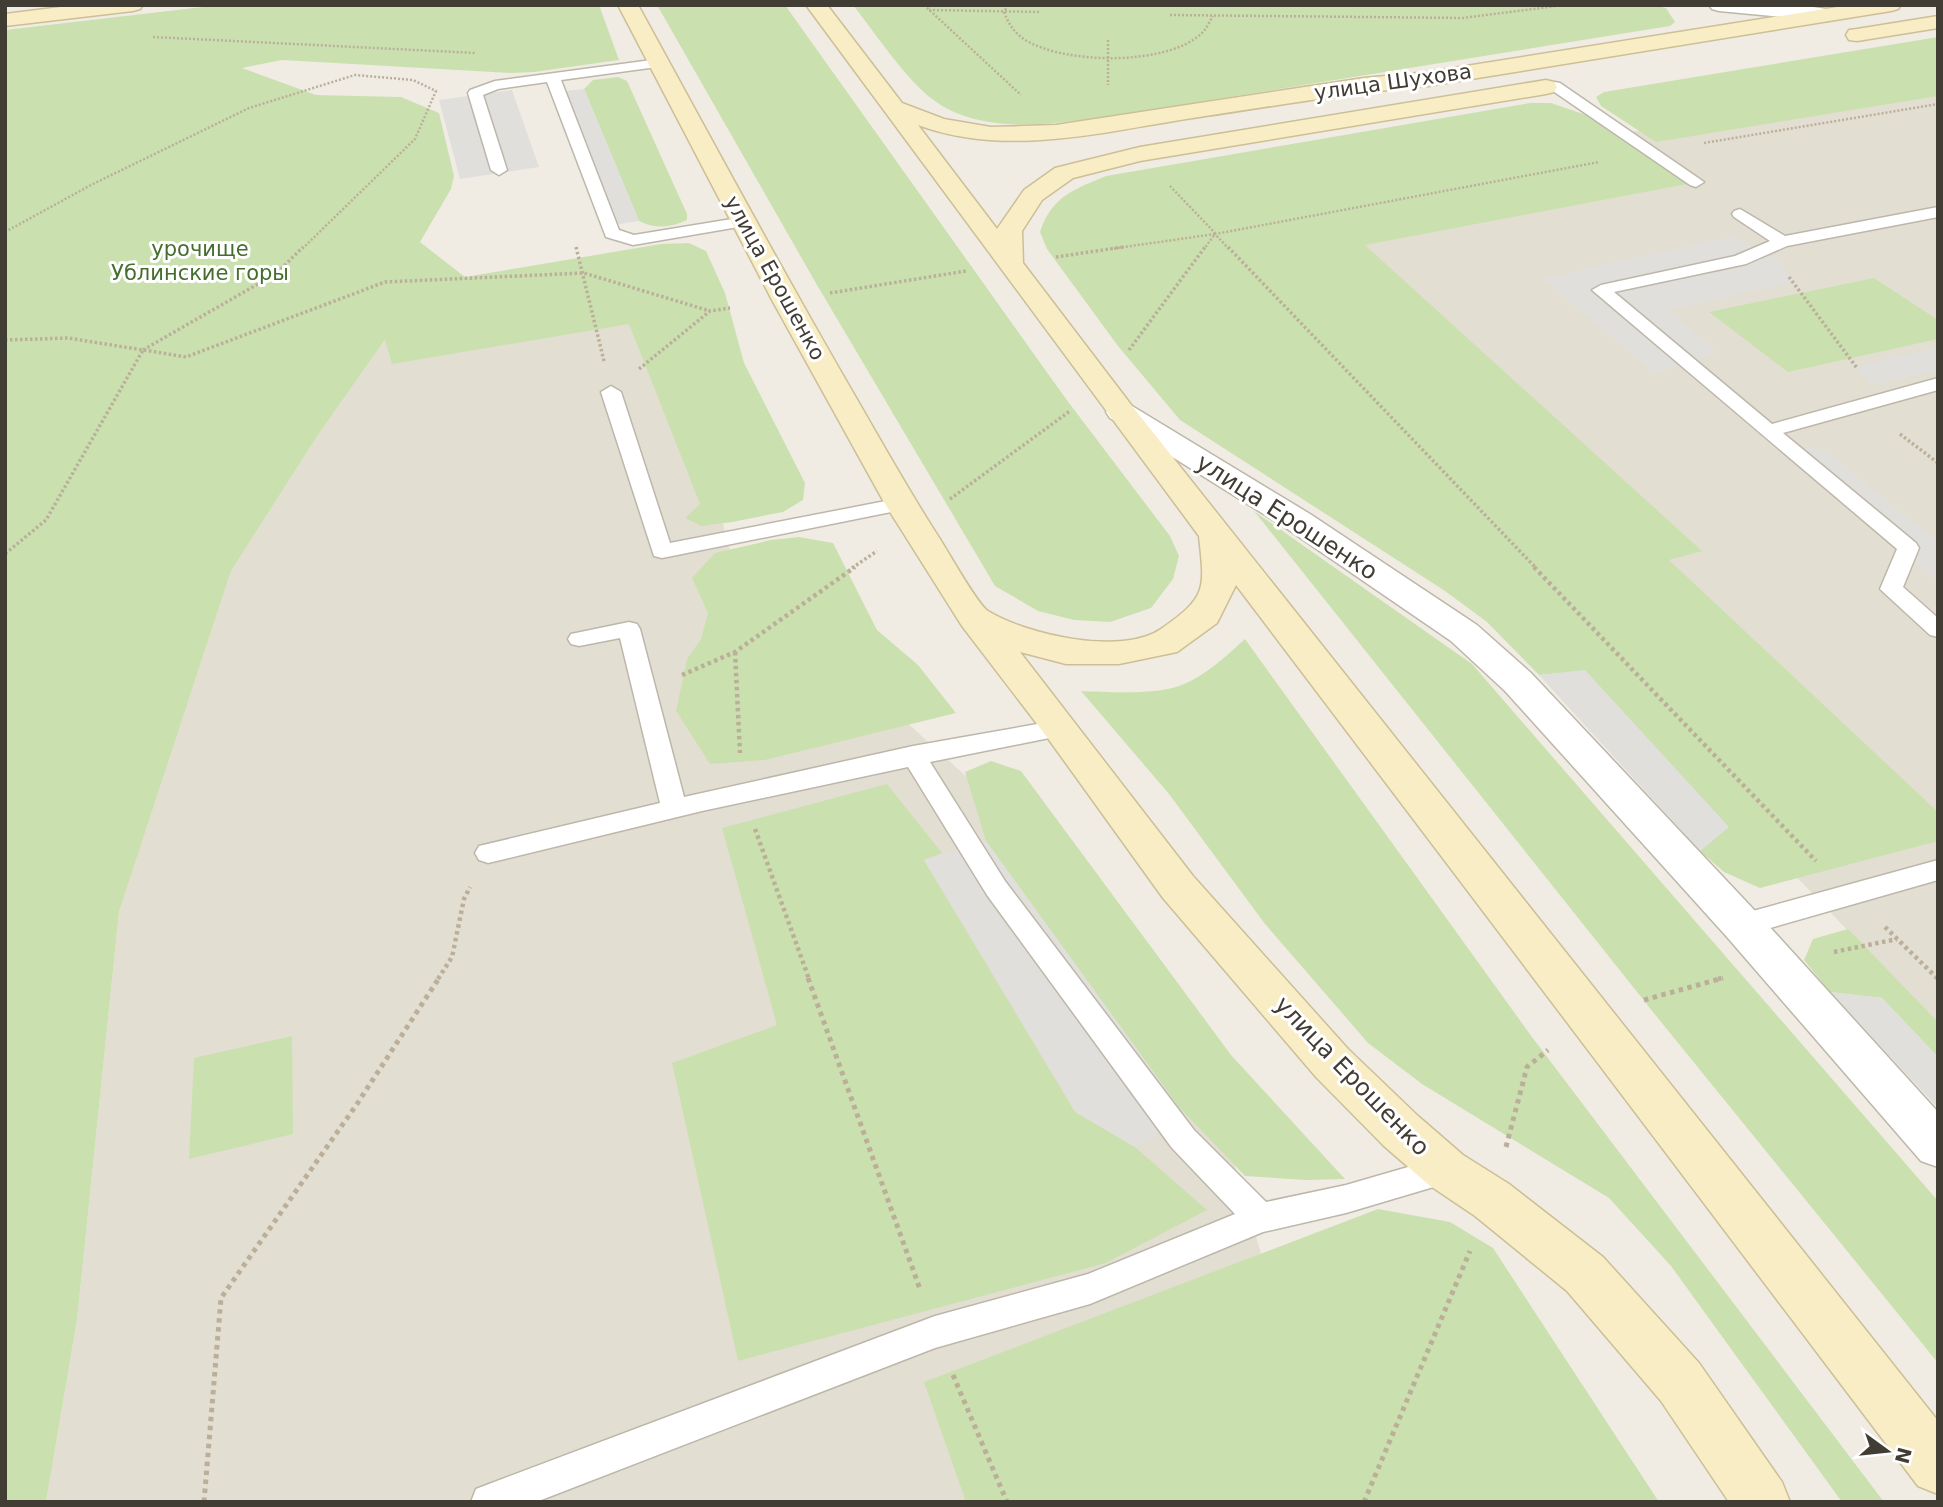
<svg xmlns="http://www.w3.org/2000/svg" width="1943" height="1507" viewBox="0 0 1943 1507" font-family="'DejaVu Sans',sans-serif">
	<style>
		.residential { fill: #e3ded2 }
		.green { fill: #cae1af }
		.parking { fill: #e1dfdc }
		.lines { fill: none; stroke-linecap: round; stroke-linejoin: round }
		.lane-casing { stroke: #bdb7aa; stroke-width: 3 }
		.street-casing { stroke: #bdb7aa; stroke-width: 3 }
		.secondary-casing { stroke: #ccbf97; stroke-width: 3 }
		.path-far3 { stroke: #bbaf9a; stroke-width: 2.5; stroke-dasharray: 2 2; stroke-linecap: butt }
		.path-far2 { stroke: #bbaf9a; stroke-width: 3.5; stroke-dasharray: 2.5 2.5; stroke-linecap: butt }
		.path-far1 { stroke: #bbaf9a; stroke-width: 4.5; stroke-dasharray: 3.5 3.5; stroke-linecap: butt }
		.path { stroke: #bbaf9a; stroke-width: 5; stroke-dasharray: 4.5 4.5; stroke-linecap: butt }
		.lane { fill: #fff; fill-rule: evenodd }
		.street { fill: #fff; fill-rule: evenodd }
		.secondary { fill: #f9edc5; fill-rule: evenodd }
		.labels { text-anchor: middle; stroke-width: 6; stroke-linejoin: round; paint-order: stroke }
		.far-street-label { font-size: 21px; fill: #413c34; stroke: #fff }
		.far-park-label { font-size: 21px; fill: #456d2e; stroke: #fff }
		.street-label { font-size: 24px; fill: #413c34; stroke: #fff }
	</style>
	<rect width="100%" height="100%" fill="#f0ece4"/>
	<g class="residential">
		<path d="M 1938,81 L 1938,1025 L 1790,870 L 1239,201 L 1660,127 Z"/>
		<path d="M 641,307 L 675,342 L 734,566 L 1000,807 L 1211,1085 L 1280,1317 L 1195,1502 L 46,1502 L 77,1320 L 119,912 L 231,571 L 318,435 L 386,339 Z"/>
	</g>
	<g class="green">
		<path d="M 220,5 L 599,5 L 619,60 L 534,72 L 511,73 L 282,60 L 242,68 L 316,95 L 401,97 L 439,113 L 454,176 L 451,189 L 420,242 L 465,277 L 661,244 L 689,243 L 706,251 L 725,293 L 744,363 L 805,483 L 803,500 L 783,512 L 732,522 L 702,526 L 685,518 L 700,504 L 629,324 L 392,364 L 385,340 L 318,435 L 231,571 L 119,912 L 77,1320 L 46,1502 L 5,1502 L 5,30 Z"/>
		<path d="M 657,5 L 785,5 L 1066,399 L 1170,536 L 1179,556 L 1173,579 L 1151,608 L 1110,622 L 1074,620 L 1038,611 L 995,586 L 817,285 Z"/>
		<path d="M 853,5 L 1653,5 L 1666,8 L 1675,22 L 1670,26 L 1124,114 C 1064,122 985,139 932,99 C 905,78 875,33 853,5 Z"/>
		<path d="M 1938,37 L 1938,96 L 1656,142 L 1601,106 L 1596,97 L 1604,92 Z"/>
		<path d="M 618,77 L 627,81 L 687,214 L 687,220 C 671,228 655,229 639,221 L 584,89 L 593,80 Z"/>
		<path d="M 1530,103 L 1551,103 L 1586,115 L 1687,184 L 1365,245 L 1702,551 L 1669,560 L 1938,812 L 1938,841 L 1760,888 L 1724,872 L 1700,851 L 1728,827 L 1585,671 L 1539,675 L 1487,622 L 1445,591 L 1180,420 L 1118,346 L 1047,249 L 1040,232 C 1052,196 1073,190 1106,176 Z"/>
		<path d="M 1874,278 L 1938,320 L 1938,339 L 1788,372 L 1709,312 Z"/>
		<path d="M 1254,511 L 1472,664 L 1938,1201 L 1938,1363 L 1657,1017 Z"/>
		<path d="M 799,537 L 833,543 L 877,630 L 918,665 L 956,713 L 765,760 L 710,764 L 676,711 L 687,659 L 701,639 L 708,613 L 692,578 L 715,553 L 771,540 Z"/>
		<path d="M 1245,639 L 1532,1037 L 1884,1502 L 1842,1502 L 1671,1266 L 1609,1198 L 1422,1084 L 1368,1043 L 1265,924 L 1169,794 L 1081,691 C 1107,692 1154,695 1179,686 C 1204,677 1225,657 1245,639 Z"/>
		<path d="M 991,761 L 1021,771 L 1231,1055 L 1345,1179 L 1306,1180 L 1245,1176 L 1178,1106 L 986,841 L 965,772 Z"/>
		<path d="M 887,784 L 942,853 L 924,860 L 1075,1112 L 1135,1147 L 1207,1210 L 1106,1263 L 738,1361 L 672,1063 L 777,1025 L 722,828 Z"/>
		<path d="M 1848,929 L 1938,1022 L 1938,1057 L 1882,998 L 1830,992 L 1804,960 L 1813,939 Z"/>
		<path d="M 292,1036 L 293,1134 L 189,1159 L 194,1058 Z"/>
		<path d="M 1378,1209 L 1450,1222 L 1493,1248 L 1659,1502 L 966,1502 L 924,1382 Z"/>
	</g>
	<g class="parking">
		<path d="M 584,89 L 639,221 L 607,226 L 556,92 Z"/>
		<path d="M 512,90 L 539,167 L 460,179 L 439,100 Z"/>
		<path d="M 1732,236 L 1777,260 L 1795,281 L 1667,310 L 1718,353 L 1655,373 L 1542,279 Z"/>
		<path d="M 1938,347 L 1938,370 L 1871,385 L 1855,367 Z"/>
		<path d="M 1775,446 L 1823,449 L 1938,542 L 1938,582 Z"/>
		<path d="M 1585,670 L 1729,827 L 1700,851 L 1539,675 Z"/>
		<path d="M 986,841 L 1178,1106 L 1155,1137 L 1135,1147 L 1076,1112 L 924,860 Z"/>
		<path d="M 1830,992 L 1882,998 L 1938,1057 L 1938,1108 Z"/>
	</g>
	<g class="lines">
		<defs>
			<g id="lane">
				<path d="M 659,59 L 664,60 L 664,66 L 561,80 L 619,230 L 634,235 L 744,217 L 752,222 L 750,225 L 633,245 L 606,237 L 547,82 L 498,89 L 483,95 L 507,170 L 499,175 L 491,170 L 468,93 L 470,90 L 495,81 Z"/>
				<path d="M 1555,82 L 1560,83 L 1704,182 L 1696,187 L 1690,185 L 1550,89 L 1548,86 Z"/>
				<path d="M 1938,207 L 1938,217 L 1787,246 L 1746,264 L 1614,292 L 1772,424 L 1938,378 L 1938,390 L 1783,433 L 1916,543 L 1919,548 L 1903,587 L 1938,618 L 1938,637 L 1930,635 L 1880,589 L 1897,549 L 1592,290 L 1601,285 L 1735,256 L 1770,241 L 1734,217 L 1732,214 L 1734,211 L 1740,209 L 1785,236 Z"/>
				<path d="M 611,386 L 621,392 L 670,543 L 901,498 L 908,500 L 911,504 L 908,508 L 901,510 L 662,558 L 654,556 L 601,392 Z"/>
				<path d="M 629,622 L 637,624 L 640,629 L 684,797 L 913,746 L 1060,720 L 1069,722 L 1072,728 L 1069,734 L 930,762 L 1005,881 L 1194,1130 L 1266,1202 L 1346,1185 L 1446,1156 L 1457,1160 L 1461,1170 L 1457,1180 L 1346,1213 L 1263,1232 L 1090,1304 L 935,1348 L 536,1502 L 471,1502 L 476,1489 L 489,1484 L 935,1316 L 1088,1274 L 1235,1214 L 1172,1148 L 987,895 L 908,767 L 702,811 L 488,863 L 479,860 L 475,853 L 479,846 L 660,803 L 620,638 L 579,646 L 571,644 L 568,639 L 571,634 Z"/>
				<path d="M 1938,860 L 1938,880 L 1742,936 L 1732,932 L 1728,925 L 1732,918 L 1742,914 Z"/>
			</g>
			<g id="street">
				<path d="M 1709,5 C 1750,5 1794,1 1834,11 L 1837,15 L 1834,19 L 1827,21 L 1719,11 L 1712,9 Z"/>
				<path d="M 1121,403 L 1132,406 L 1310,514 L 1477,625 L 1531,673 L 1757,913 L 1938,1112 L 1938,1167 L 1921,1161 L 1727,937 L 1505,691 L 1451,641 L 1286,528 L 1110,418 L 1106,412 L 1110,406 Z"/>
			</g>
			<g id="secondary">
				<path d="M 77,5 L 143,5 L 140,9 L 133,11 L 5,26 L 5,14 Z"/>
				<path d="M 618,5 L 638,5 C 706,129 773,254 844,377 C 875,430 905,485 938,536 C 948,551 977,604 988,611 C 1027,635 1122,656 1161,629 C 1207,597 1205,590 1199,536 L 806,5 L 827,5 L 902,103 L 944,119 L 991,127 L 1056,125 L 1364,78 L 1428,72 L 1850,5 L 1901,5 L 1898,9 L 1891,11 L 1428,86 C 1347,93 1267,107 1186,119 C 1099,133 1004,157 918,125 L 997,229 L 1024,190 L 1055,168 L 1140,147 L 1546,80 L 1554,82 L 1557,87 L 1554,92 L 1546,94 L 1140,161 L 1073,178 L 1042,200 L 1022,231 L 1023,263 L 1132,406 L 1938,1421 L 1938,1494 L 1918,1486 L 1236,585 L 1217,623 L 1177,652 L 1119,664 L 1066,664 L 1020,652 L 1193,876 L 1348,1049 L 1418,1116 L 1463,1155 L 1509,1184 L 1603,1257 L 1699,1363 L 1782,1482 L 1790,1502 L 1729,1502 L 1661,1401 L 1567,1291 L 1475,1216 L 1429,1185 L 1384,1146 L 1316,1077 L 1163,898 L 1047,737 L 962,626 L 885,504 L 772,300 Z"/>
				<path d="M 1938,16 L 1938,28 L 1857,41 L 1849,40 L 1846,35 L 1849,30 L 1857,29 Z"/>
			</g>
		</defs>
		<use href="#lane" class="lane-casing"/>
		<use href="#street" class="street-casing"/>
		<use href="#secondary" class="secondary-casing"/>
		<g class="path-far3">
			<path d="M 924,5 L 1021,95"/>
			<path d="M 1008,5 L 1004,12 C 1009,25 1015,34 1027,41 C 1067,64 1165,66 1201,34 C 1206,30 1209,22 1213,16"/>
			<path d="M 929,10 L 1040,12"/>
			<path d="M 1170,15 L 1463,18 L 1564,5"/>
			<path d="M 153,37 L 476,53"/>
			<path d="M 1108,40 L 1108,85"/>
			<path d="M 1704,143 L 1938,104"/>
			<path d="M 1170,186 L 1215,233"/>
			<path d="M 5,232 L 91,185 L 249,108 L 355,75 L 413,80 L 436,91 L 415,139 L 302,249"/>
			<path d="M 1110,249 L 1215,234 L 1204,249"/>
			<path d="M 1229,249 L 1215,234 L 1599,162"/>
		</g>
		<g class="path-far2">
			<path d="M 576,247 L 604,361"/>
			<path d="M 1228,247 L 1536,568"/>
			<path d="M 1056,257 L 1123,247"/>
			<path d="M 1789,277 L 1857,368"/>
			<path d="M 830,293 L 966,271"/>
			<path d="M 5,340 L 68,338 L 143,350 L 46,520 L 5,554"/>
			<path d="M 143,350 L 277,273 L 303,247"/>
			<path d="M 144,350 L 186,357 L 385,282 L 584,273 L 710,311"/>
			<path d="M 1129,350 L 1205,247"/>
			<path d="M 639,369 L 710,311 L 730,308"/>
			<path d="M 1900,434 L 1938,463"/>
			<path d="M 950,499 L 1070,411"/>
			<path d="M 852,568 L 877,551"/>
		</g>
		<g class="path-far1">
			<path d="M 1534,567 L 1816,861"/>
			<path d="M 735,652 L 740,753"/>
			<path d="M 682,675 L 735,652 L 855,567"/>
			<path d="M 755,829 L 809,979"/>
			<path d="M 1885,927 L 1938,979"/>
			<path d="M 1834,952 L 1897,939"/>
			<path d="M 438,979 L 452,957 L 464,899 L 470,887"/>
			<path d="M 1718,979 L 1723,978"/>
		</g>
		<g class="path">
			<path d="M 808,978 L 920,1289"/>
			<path d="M 1644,1000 L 1723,978"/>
			<path d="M 1506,1147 L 1527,1067 L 1548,1050"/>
			<path d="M 953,1375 L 1007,1502"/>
			<path d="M 204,1502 L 221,1298 L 357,1104 L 439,978"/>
			<path d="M 1364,1502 L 1470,1251"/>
		</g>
		<use href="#lane" class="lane"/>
		<use href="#street" class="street"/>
		<use href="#secondary" class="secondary"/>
	</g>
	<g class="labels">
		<g class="far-street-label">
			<text transform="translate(1393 82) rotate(-8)" y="7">улица Шухова</text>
			<text transform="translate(775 278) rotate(61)" y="7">улица Ерошенко</text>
		</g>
		<g class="far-park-label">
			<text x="200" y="256">урочище<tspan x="200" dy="24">Ублинские горы</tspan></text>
		</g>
		<g class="street-label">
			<text transform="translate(1287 517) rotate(33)" y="8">улица Ерошенко</text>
			<text transform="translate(1352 1076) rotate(46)" y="8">улица Ерошенко</text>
		</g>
	</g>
	<rect width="1943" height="1507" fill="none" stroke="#413c34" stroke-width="14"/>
	<g transform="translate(1887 1451) rotate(105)" stroke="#ffffff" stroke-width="5" paint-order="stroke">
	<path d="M0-5L12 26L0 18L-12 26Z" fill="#413c34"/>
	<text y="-10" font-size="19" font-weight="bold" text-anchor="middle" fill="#413c34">N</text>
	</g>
</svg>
